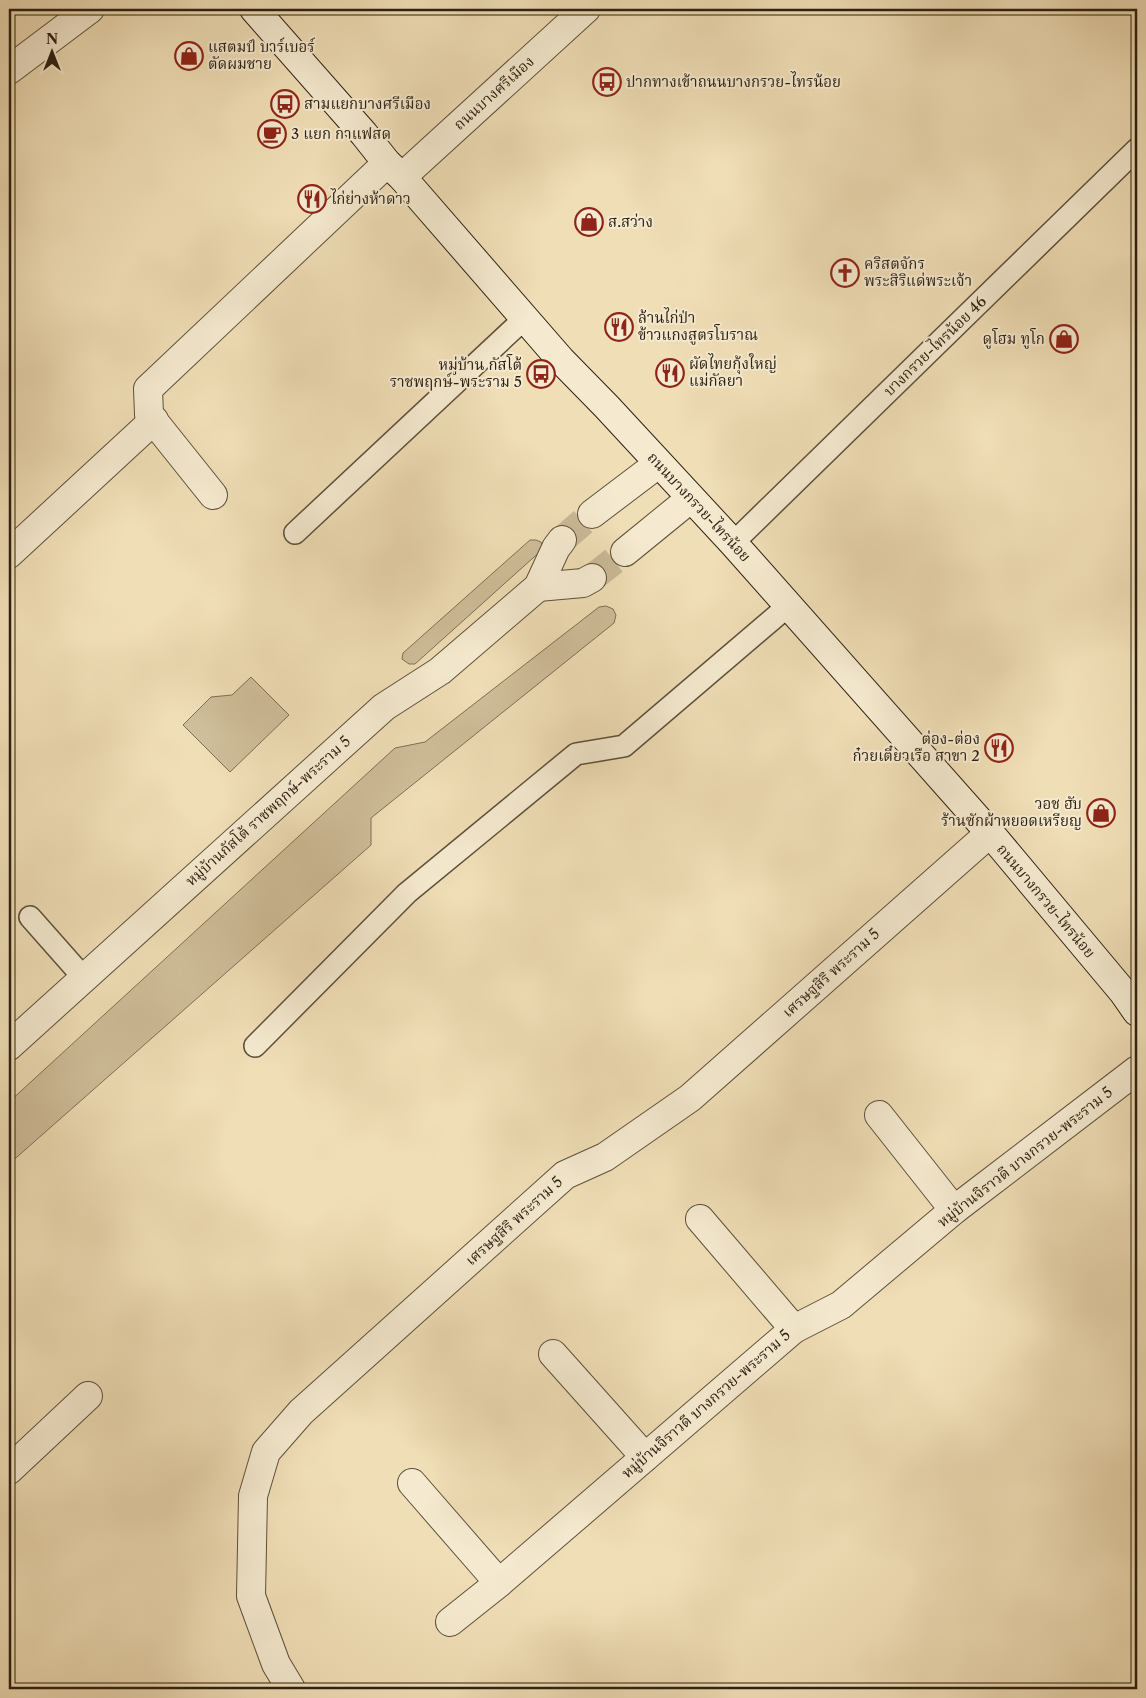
<svg xmlns="http://www.w3.org/2000/svg" width="1146" height="1698" viewBox="0 0 1146 1698" font-family="'Libre Caslon Text','Noto Serif Thai',serif">
	<style>
		.green { fill: #cfbe9a; stroke: #7e6f56 }
		.lines { fill: none; stroke-linecap: round; stroke-linejoin: round }
		.minor-tunnel { stroke: #c9b895; stroke-width: 28; stroke-dasharray: 28 14; stroke-linecap: butt }
		.service-casing { stroke: #5d503b; stroke-width: 24 }
		.minor-casing { stroke: #5d503b; stroke-width: 30 }
		.tertiary-casing { stroke: #5d503b; stroke-width: 30 }
		.secondary-casing { stroke: #2c2012; stroke-width: 30 }
		.service { stroke: #f5ead0; stroke-width: 21 }
		.minor { stroke: #f5ead0; stroke-width: 28 }
		.tertiary { stroke: #f5ead0; stroke-width: 28 }
		.secondary { stroke: #f5ead0; stroke-width: 28 }
		.labels { text-anchor: middle; stroke-width: 4; stroke-linejoin: round; paint-order: stroke }
		.poi-label { font-size: 15px; fill: #2c2012; stroke: #f5ead0; text-anchor: start }
		.street-label { font-size: 15px; fill: #2c2012; stroke: #f5ead0 }
	</style>
	<rect width="100%" height="100%" fill="#f0deb6"/>
	<filter id="stains"><feTurbulence type="fractalNoise" baseFrequency=".004" numOctaves="4"/><feColorMatrix values="0 0 0 0 .2 0 0 0 0 .09 0 0 0 0 .02 0 0 0 .5 -.17"/></filter>
	<radialGradient id="worn" r=".72"><stop offset=".6" stop-color="#630" stop-opacity="0"/><stop offset="1" stop-color="#630" stop-opacity=".3"/></radialGradient>
	<g class="green">
		<path d="M 530,540 L 536,540 L 541,542 L 543,549 L 415,664 L 409,664 L 402,659 L 403,653 Z"/>
		<path d="M 606,606 L 613,609 L 616,615 L 614,623 L 371,818 L 371,845 L 9,1164 L 9,1102 L 395,748 L 425,742 L 599,607 Z"/>
		<path d="M 251,677 L 289,715 L 230,772 L 183,725 L 211,697 L 232,695 Z"/>
	</g>
	<g class="lines">
		<g class="minor-tunnel">
			<path d="M 562,540 L 592,514"/>
			<path d="M 592,578 L 625,552"/>
		</g>
		<defs>
			<g id="service">
				<path d="M 295,533 L 525,318"/>
				<path d="M 733,543 L 1137,149"/>
				<path d="M 30,917 L 83,977"/>
				<path d="M 255,1046 L 407,893 L 576,754 L 624,746 L 788,606"/>
			</g>
			<g id="minor">
				<path d="M 9,70 L 90,9"/>
				<path d="M 213,495 L 149,415 L 148,389 L 387,163"/>
				<path d="M 592,514 L 658,464"/>
				<path d="M 625,552 L 690,499"/>
				<path d="M 9,554 L 154,420"/>
				<path d="M 538,587 L 583,583 L 592,578"/>
				<path d="M 9,1046 L 384,707 L 440,671 L 538,587 L 556,548 L 562,540"/>
				<path d="M 879,1115 L 954,1210"/>
				<path d="M 700,1219 L 794,1329"/>
				<path d="M 553,1354 L 645,1457"/>
				<path d="M 9,1470 L 88,1396"/>
				<path d="M 412,1483 L 499,1583"/>
				<path d="M 450,1622 L 499,1583 L 794,1329 L 841,1305 L 954,1210 L 1137,1070"/>
				<path d="M 291,1689 L 276,1664 L 251,1596 L 253,1496 L 266,1452 L 301,1412 L 565,1175 L 605,1157 L 690,1098 L 990,833"/>
			</g>
			<path id="tertiary" d="M 402,177 L 586,9"/>
			<path id="secondary" d="M 254,9 L 364,134 L 387,163 L 402,177 L 561,360 L 607,407 L 733,543 L 990,833 L 1123,992 L 1137,1012"/>
		</defs>
		<use href="#service" class="service-casing"/>
		<use href="#minor" class="minor-casing"/>
		<use href="#tertiary" class="tertiary-casing"/>
		<use href="#secondary" class="secondary-casing"/>
		<use href="#service" class="service"/>
		<use href="#minor" class="minor"/>
		<use href="#tertiary" class="tertiary"/>
		<use href="#secondary" class="secondary"/>
	</g>
	<defs>
		<symbol id="shop-ring" viewBox="-11 -11 22 22"><circle r="9.5" fill="#f5ead0" stroke="#8f2418" stroke-width="1.5"/><path d="M-5-2.5h2.3a2.7 3.5 0 0 1 5.4 0H5L5.5 6h-11ZM-1.5-2.5h3a1.5 2.3 0 0 0-3 0Z" fill="#8f2418"/></symbol>
		<symbol id="bus-ring" viewBox="-11 -11 22 22"><circle r="9.5" fill="#f5ead0" stroke="#8f2418" stroke-width="1.5"/><path d="M-5-6H5V4H4V6H2V4H-2V6H-4V4H-5ZM-3.5-4V0h7V-4ZM-3.5 1.2v1.5H-2V1.2ZM2 1.2v1.5H3.5V1.2Z" fill="#8f2418"/></symbol>
		<symbol id="cafe-ring" viewBox="-11 -11 22 22"><circle r="9.5" fill="#f5ead0" stroke="#8f2418" stroke-width="1.5"/><path d="M-5.5-4.5H6V0H3Q3 3.5 0 3.5H-2.5Q-5.5 3.5-5.5 0ZM3-3.2v2h1.7v-2ZM-6 4.5H4V6H-6Z" fill="#8f2418"/></symbol>
		<symbol id="restaurant-ring" viewBox="-11 -11 22 22"><circle r="9.5" fill="#f5ead0" stroke="#8f2418" stroke-width="1.5"/><path d="M-5-6h1v4h1v-4h1v4h1v-4h1v5L-1.5 .5V6h-2V.5L-5-1ZM5-6V6H3V1.5H1.5Q1.5-4 5-6Z" fill="#8f2418"/></symbol>
		<symbol id="church-ring" viewBox="-11 -11 22 22"><circle r="9.5" fill="#f5ead0" stroke="#8f2418" stroke-width="1.5"/><path d="M-1.2-6h2.4v3.5h3.3v2.4h-3.3V6h-2.4V-.1h-3.3v-2.4h3.3Z" fill="#8f2418"/></symbol>
	</defs>
	<g fill-rule="evenodd">
		<use href="#shop-ring" x="173" y="40" width="32" height="32"/>
		<use href="#bus-ring" x="591" y="66" width="32" height="32"/>
		<use href="#bus-ring" x="269" y="88" width="32" height="32"/>
		<use href="#cafe-ring" x="256" y="118" width="32" height="32"/>
		<use href="#restaurant-ring" x="296" y="183" width="32" height="32"/>
		<use href="#shop-ring" x="573" y="206" width="32" height="32"/>
		<use href="#church-ring" x="829" y="257" width="32" height="32"/>
		<use href="#restaurant-ring" x="603" y="311" width="32" height="32"/>
		<use href="#shop-ring" x="1048" y="323" width="32" height="32"/>
		<use href="#restaurant-ring" x="654" y="357" width="32" height="32"/>
		<use href="#bus-ring" x="525" y="358" width="32" height="32"/>
		<use href="#restaurant-ring" x="983" y="732" width="32" height="32"/>
		<use href="#shop-ring" x="1085" y="797" width="32" height="32"/>
	</g>
	<g class="labels">
		<g class="poi-label">
			<text x="208" y="52">แสตมป์ บาร์เบอร์<tspan x="208" dy="17">ตัดผมชาย</tspan></text>
			<text x="626" y="87">ปากทางเข้าถนนบางกรวย-ไทรน้อย</text>
			<text x="304" y="109">สามแยกบางศรีเมือง</text>
			<text x="291" y="139">3 แยก กาแฟสด</text>
			<text x="331" y="204">ไก่ย่างห้าดาว</text>
			<text x="608" y="227">ส.สว่าง</text>
			<text x="864" y="269">คริสตจักร<tspan x="864" dy="17">พระสิริแด่พระเจ้า</tspan></text>
			<text x="638" y="323">ล้านไก่ป่า<tspan x="638" dy="17">ข้าวแกงสูตรโบราณ</tspan></text>
			<text x="1045" y="344" text-anchor="end">ดูโฮม ทูโก</text>
			<text x="689" y="369">ผัดไทยกุ้งใหญ่<tspan x="689" dy="17">แม่กัลยา</tspan></text>
			<text x="522" y="370" text-anchor="end">หมู่บ้าน กัสโต้<tspan x="522" dy="17">ราชพฤกษ์-พระราม 5</tspan></text>
			<text x="980" y="744" text-anchor="end">ต่อง-ต่อง<tspan x="980" dy="17">ก๋วยเตี๋ยวเรือ สาขา 2</tspan></text>
			<text x="1082" y="809" text-anchor="end">วอช ฮับ<tspan x="1082" dy="17">ร้านซักผ้าหยอดเหรียญ</tspan></text>
		</g>
		<g class="street-label">
			<text transform="translate(494 93) rotate(-42)" y="5">ถนนบางศรีเมือง</text>
			<text transform="translate(935 346) rotate(-44)" y="5">บางกรวย-ไทรน้อย 46</text>
			<text transform="translate(699 507) rotate(47)" y="5">ถนนบางกรวย-ไทรน้อย</text>
			<text transform="translate(268 811) rotate(-42)" y="5">หมู่บ้านกัสโต้ ราชพฤกษ์-พระราม 5</text>
			<text transform="translate(1046 901) rotate(50)" y="5">ถนนบางกรวย-ไทรน้อย</text>
			<text transform="translate(831 973) rotate(-42)" y="5">เศรษฐสิริ พระราม 5</text>
			<text transform="translate(1025 1157) rotate(-38)" y="5">หมู่บ้านจิราวดี บางกรวย-พระราม 5</text>
			<text transform="translate(514 1221) rotate(-42)" y="5">เศรษฐสิริ พระราม 5</text>
			<text transform="translate(706 1404) rotate(-41)" y="5">หมู่บ้านจิราวดี บางกรวย-พระราม 5</text>
		</g>
	</g>
	<rect width="1146" height="1698" fill="none" stroke="#f0deb6" stroke-width="30"/>
	<rect x="10" y="10" width="1126" height="1678" fill="none" stroke="#2c2012" stroke-width="2.5"/>
	<rect x="15" y="15" width="1116" height="1668" fill="none" stroke="#2c2012"/>
	<g transform="translate(52 52)" stroke="#f5ead0" stroke-width="4" paint-order="stroke">
	<path d="M0-4L9 19L0 12L-9 19Z" fill="#2c2012"/>
	<text y="-8" font-size="14" font-weight="bold" text-anchor="middle" fill="#2c2012">N</text>
	</g>
	<rect width="100%" height="100%" filter="url(#stains)"/>
	<rect width="100%" height="100%" fill="url(#worn)"/>
</svg>
